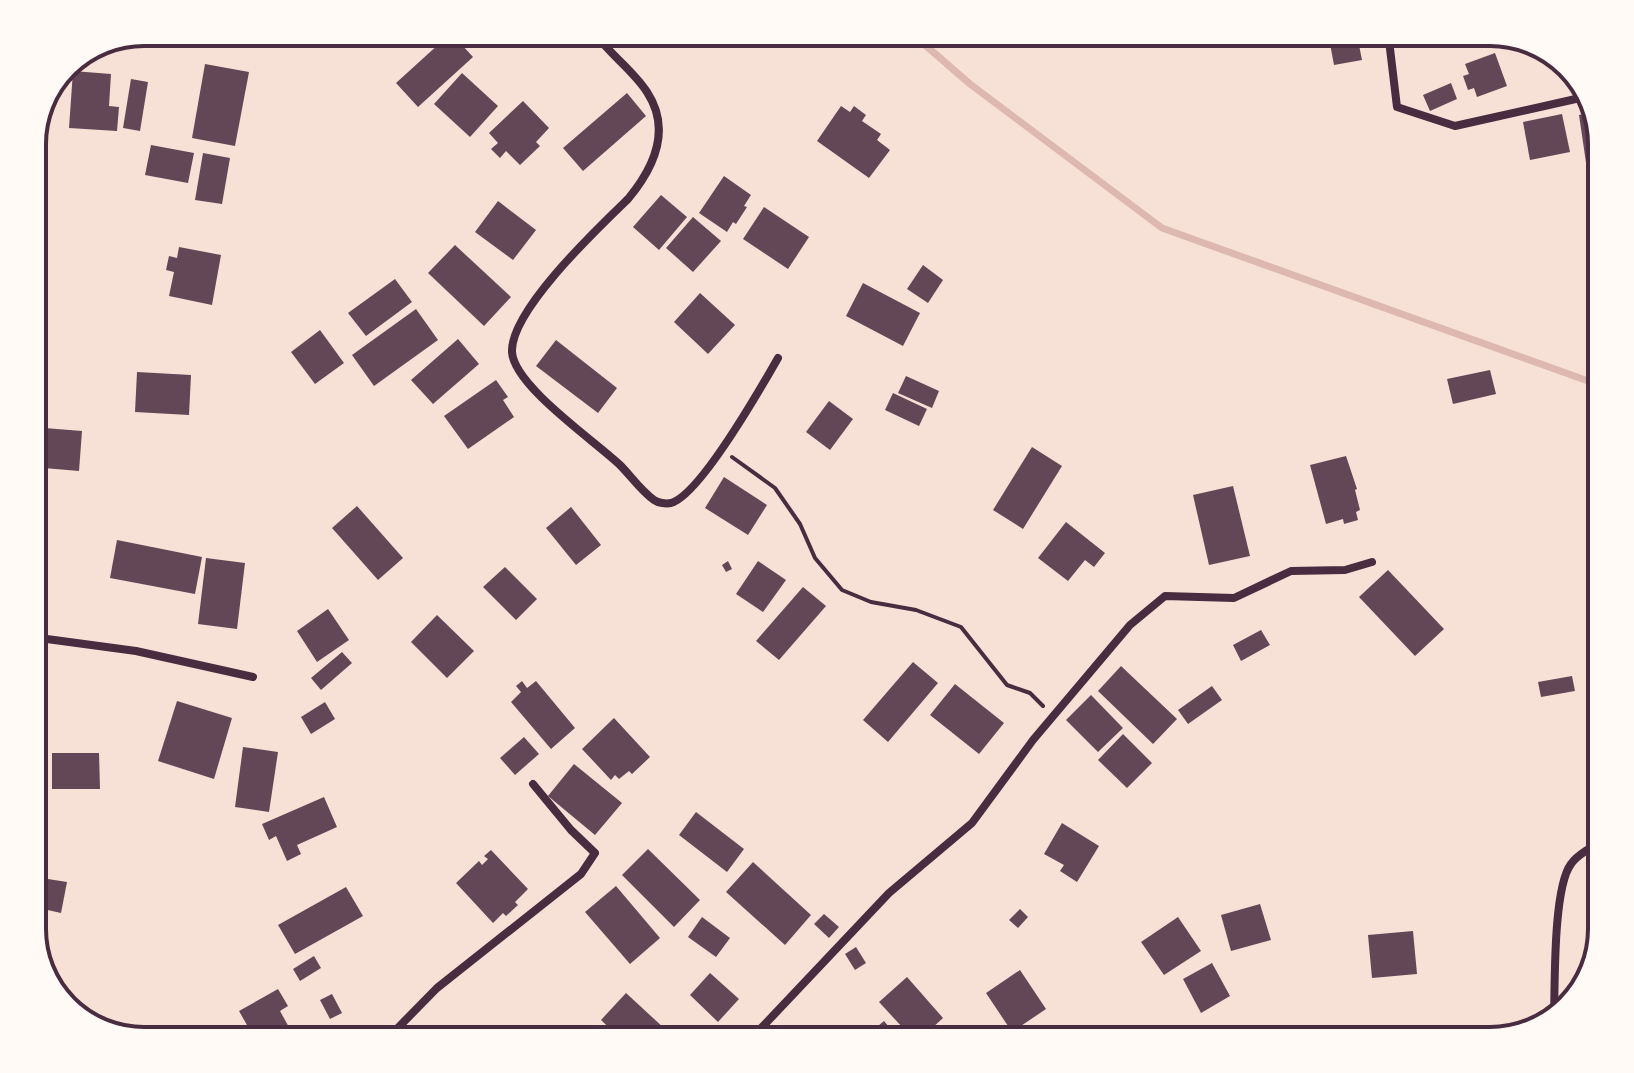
<svg xmlns="http://www.w3.org/2000/svg" width="1634" height="1073" viewBox="0 0 1634 1073" font-family="Manrope,sans-serif">
	<style>
		.lines { fill: none; stroke-linecap: round; stroke-linejoin: round }
		.stream { stroke: #dcb8b0; stroke-width: 7 }
		.building { fill: #644757 }
		.path { stroke: #4a2c40; stroke-width: 4 }
		.minor { stroke: #4a2c40; stroke-width: 8 }
		.rim { fill: none; stroke: #4a2c40; stroke-width: 4 }
	</style>
	<rect width="100%" height="100%" fill="#f7e1d7"/>
	<g class="lines">
		<path class="stream" d="M 910,32 L 970,84 L 1162,228 L 1602,386"/>
	</g>
	<g class="building">
		<path d="M 1333,32 L 1360,32 L 1362,40 L 1358,40 L 1362,60 L 1334,65 L 1328,33 Z"/>
		<path d="M 451,33 L 473,57 L 418,107 L 396,83 Z"/>
		<path d="M 1495,53 L 1507,86 L 1477,97 L 1474,88 L 1468,90 L 1463,76 L 1469,74 L 1465,64 Z"/>
		<path d="M 205,64 L 249,72 L 235,146 L 192,138 Z"/>
		<path d="M 73,71 L 111,74 L 109,106 L 119,107 L 117,131 L 69,128 Z"/>
		<path d="M 462,73 L 498,106 L 470,137 L 434,104 Z"/>
		<path d="M 131,79 L 148,82 L 140,131 L 123,128 Z"/>
		<path d="M 1451,83 L 1457,99 L 1430,111 L 1423,95 Z"/>
		<path d="M 627,93 L 646,116 L 583,171 L 563,148 Z"/>
		<path d="M 523,101 L 549,128 L 536,142 L 540,146 L 520,165 L 506,151 L 500,158 L 491,149 L 498,143 L 489,133 Z"/>
		<path d="M 841,106 L 850,112 L 854,106 L 866,115 L 862,121 L 881,134 L 877,140 L 890,150 L 869,178 L 817,141 Z"/>
		<path d="M 1594,112 L 1602,137 L 1602,181 L 1589,183 L 1579,115 Z"/>
		<path d="M 1562,114 L 1570,152 L 1530,160 L 1523,122 Z"/>
		<path d="M 151,145 L 194,153 L 188,183 L 145,175 Z"/>
		<path d="M 203,153 L 230,158 L 222,204 L 195,200 Z"/>
		<path d="M 724,176 L 751,195 L 744,206 L 747,207 L 736,224 L 733,222 L 727,232 L 699,213 Z"/>
		<path d="M 661,195 L 687,217 L 659,250 L 633,227 Z"/>
		<path d="M 498,201 L 536,230 L 513,260 L 475,232 Z"/>
		<path d="M 764,207 L 809,237 L 788,269 L 743,239 Z"/>
		<path d="M 693,217 L 721,241 L 693,272 L 666,248 Z"/>
		<path d="M 455,245 L 511,297 L 484,326 L 428,273 Z"/>
		<path d="M 179,247 L 221,255 L 212,305 L 169,296 L 174,272 L 166,270 L 169,256 L 177,258 Z"/>
		<path d="M 923,265 L 943,280 L 928,303 L 907,289 Z"/>
		<path d="M 395,279 L 412,302 L 366,336 L 348,313 Z"/>
		<path d="M 863,283 L 920,313 L 903,346 L 846,316 Z"/>
		<path d="M 700,293 L 735,325 L 708,354 L 674,322 Z"/>
		<path d="M 416,309 L 438,340 L 374,386 L 352,355 Z"/>
		<path d="M 320,330 L 344,363 L 315,384 L 291,352 Z"/>
		<path d="M 458,339 L 479,364 L 433,404 L 411,380 Z"/>
		<path d="M 556,340 L 617,388 L 598,413 L 536,366 Z"/>
		<path d="M 1490,370 L 1496,394 L 1453,404 L 1447,379 Z"/>
		<path d="M 137,372 L 191,375 L 189,415 L 135,412 Z"/>
		<path d="M 906,376 L 939,391 L 932,408 L 898,393 Z"/>
		<path d="M 496,380 L 508,397 L 503,400 L 514,417 L 468,449 L 444,416 Z"/>
		<path d="M 893,393 L 927,409 L 919,426 L 885,410 Z"/>
		<path d="M 829,401 L 853,419 L 830,450 L 806,432 Z"/>
		<path d="M 32,427 L 82,431 L 79,471 L 32,467 Z"/>
		<path d="M 1032,447 L 1062,466 L 1023,529 L 993,510 Z"/>
		<path d="M 1346,456 L 1357,489 L 1355,490 L 1360,510 L 1356,512 L 1358,520 L 1344,524 L 1343,519 L 1326,524 L 1310,465 Z"/>
		<path d="M 724,477 L 767,505 L 748,535 L 705,508 Z"/>
		<path d="M 1233,486 L 1250,556 L 1209,565 L 1193,495 Z"/>
		<path d="M 357,506 L 403,558 L 378,580 L 332,528 Z"/>
		<path d="M 571,507 L 601,545 L 576,565 L 546,528 Z"/>
		<path d="M 1066,522 L 1105,553 L 1094,567 L 1085,560 L 1068,581 L 1038,558 Z"/>
		<path d="M 117,540 L 202,557 L 195,594 L 110,578 Z"/>
		<path d="M 206,558 L 245,563 L 237,629 L 198,624 Z"/>
		<path d="M 728,561 L 732,569 L 726,572 L 722,565 Z"/>
		<path d="M 758,561 L 786,580 L 763,612 L 736,594 Z"/>
		<path d="M 505,567 L 537,599 L 516,620 L 483,587 Z"/>
		<path d="M 1388,570 L 1444,629 L 1415,656 L 1359,597 Z"/>
		<path d="M 803,587 L 826,606 L 779,660 L 756,641 Z"/>
		<path d="M 328,609 L 349,640 L 317,662 L 297,631 Z"/>
		<path d="M 437,615 L 474,651 L 447,678 L 411,642 Z"/>
		<path d="M 1261,630 L 1270,645 L 1241,661 L 1233,645 Z"/>
		<path d="M 342,652 L 352,663 L 321,690 L 311,678 Z"/>
		<path d="M 913,662 L 938,683 L 888,742 L 863,720 Z"/>
		<path d="M 1121,666 L 1177,719 L 1153,744 L 1098,691 Z"/>
		<path d="M 1572,676 L 1575,691 L 1541,697 L 1538,682 Z"/>
		<path d="M 522,681 L 527,688 L 536,681 L 575,728 L 551,749 L 511,702 L 521,692 L 516,686 Z"/>
		<path d="M 955,684 L 1004,723 L 979,754 L 930,715 Z"/>
		<path d="M 1212,686 L 1222,700 L 1188,724 L 1178,710 Z"/>
		<path d="M 1091,695 L 1123,728 L 1098,752 L 1066,720 Z"/>
		<path d="M 177,701 L 232,718 L 214,779 L 158,761 Z"/>
		<path d="M 325,702 L 335,719 L 311,734 L 301,717 Z"/>
		<path d="M 614,718 L 650,757 L 632,774 L 629,771 L 619,779 L 615,775 L 611,780 L 582,749 Z"/>
		<path d="M 1123,734 L 1152,763 L 1127,788 L 1098,760 Z"/>
		<path d="M 524,737 L 539,754 L 515,775 L 500,758 Z"/>
		<path d="M 243,747 L 278,752 L 269,812 L 235,807 Z"/>
		<path d="M 52,753 L 99,753 L 100,789 L 52,789 Z"/>
		<path d="M 574,764 L 622,803 L 595,835 L 548,796 Z"/>
		<path d="M 324,797 L 337,827 L 297,845 L 301,854 L 287,861 L 276,836 L 269,840 L 262,824 Z"/>
		<path d="M 696,812 L 744,849 L 727,872 L 679,835 Z"/>
		<path d="M 1062,823 L 1099,846 L 1077,882 L 1060,871 L 1064,865 L 1044,854 Z"/>
		<path d="M 648,849 L 700,900 L 674,927 L 622,875 Z"/>
		<path d="M 491,850 L 528,889 L 515,902 L 518,905 L 506,916 L 503,913 L 493,923 L 456,883 L 479,861 L 482,865 L 488,859 L 484,856 Z"/>
		<path d="M 753,862 L 811,915 L 785,945 L 726,892 Z"/>
		<path d="M 32,869 L 44,872 L 41,887 L 32,885 Z"/>
		<path d="M 48,879 L 67,882 L 61,913 L 43,909 Z"/>
		<path d="M 616,886 L 660,938 L 630,964 L 585,912 Z"/>
		<path d="M 346,887 L 363,916 L 295,954 L 278,925 Z"/>
		<path d="M 1260,904 L 1271,940 L 1231,951 L 1221,915 Z"/>
		<path d="M 1020,909 L 1028,917 L 1018,928 L 1009,920 Z"/>
		<path d="M 824,914 L 839,927 L 829,938 L 814,924 Z"/>
		<path d="M 702,917 L 730,938 L 716,957 L 688,937 Z"/>
		<path d="M 1178,917 L 1201,951 L 1164,975 L 1141,942 Z"/>
		<path d="M 1413,931 L 1417,974 L 1372,978 L 1368,935 Z"/>
		<path d="M 856,947 L 866,963 L 855,970 L 845,954 Z"/>
		<path d="M 314,956 L 321,968 L 300,981 L 293,969 Z"/>
		<path d="M 1212,963 L 1230,996 L 1201,1013 L 1183,979 Z"/>
		<path d="M 1020,970 L 1046,1009 L 1012,1032 L 986,993 Z"/>
		<path d="M 710,973 L 739,999 L 718,1022 L 690,995 Z"/>
		<path d="M 907,977 L 943,1018 L 918,1041 L 915,1041 L 879,1002 Z"/>
		<path d="M 278,989 L 288,1006 L 280,1011 L 290,1029 L 269,1041 L 256,1041 L 239,1011 Z"/>
		<path d="M 626,993 L 678,1041 L 623,1041 L 601,1020 Z"/>
		<path d="M 332,994 L 342,1013 L 330,1019 L 320,1000 Z"/>
		<path d="M 884,1021 L 901,1041 L 860,1041 Z"/>
	</g>
	<g class="lines">
		<path class="path" d="M 732,457 L 775,488 L 800,524 L 815,558 L 842,590 L 871,602 L 916,610 L 961,627 L 1007,685 L 1030,693 L 1043,706"/>
		<g class="minor">
			<path d="M 594,32 C 609,54 633,70 647,92 C 672,130 653,169 628,199 C 598,228 510,311 512,352 C 514,386 595,441 620,465 C 631,476 641,491 654,500 C 658,503 666,504 671,503 C 700,495 762,386 778,358"/>
			<path d="M 1388,32 L 1397,107 L 1455,126 L 1589,96"/>
			<path d="M 32,637 L 136,651 L 253,677"/>
			<path d="M 1554,1019 C 1555,986 1553,888 1571,864 C 1577,855 1593,846 1602,842"/>
			<path d="M 385,1041 L 437,988 L 581,874 L 595,853 L 571,830 L 533,784"/>
			<path d="M 749,1041 L 889,893 L 972,823 L 1033,740 L 1130,625 L 1165,596 L 1234,598 L 1291,571 L 1345,570 L 1372,562"/>
		</g>
	</g>
	<path d="M0 0H1634V1073H0ZM144 46H1490A98 98 0 0 1 1588 144V929A98 98 0 0 1 1490 1027H144A98 98 0 0 1 46 929V144A98 98 0 0 1 144 46Z" fill="#fffaf5" fill-rule="evenodd"/>
	<path class="rim" d="M144 46H1490A98 98 0 0 1 1588 144V929A98 98 0 0 1 1490 1027H144A98 98 0 0 1 46 929V144A98 98 0 0 1 144 46Z"/>
</svg>
